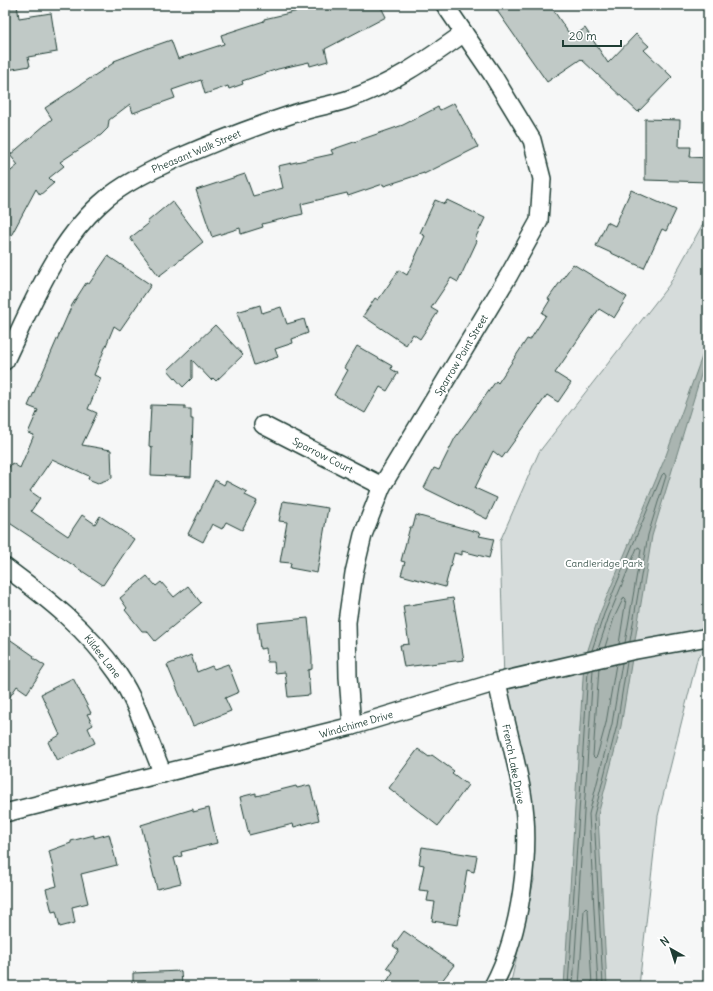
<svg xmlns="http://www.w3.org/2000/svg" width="713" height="991" viewBox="0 0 713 991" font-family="Delius,sans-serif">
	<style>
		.green { fill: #d6dcdb; stroke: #7a8c88 }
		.water { fill: #aab5b1; stroke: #72857f }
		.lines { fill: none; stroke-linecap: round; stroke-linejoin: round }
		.shore { stroke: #576d66; stroke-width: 1 }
		.building { fill: #c0c9c6; stroke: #1f3d34 }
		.street-casing { stroke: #1f3d34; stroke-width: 20 }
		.street { stroke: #fff; stroke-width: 17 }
		.labels { text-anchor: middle; stroke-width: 4; stroke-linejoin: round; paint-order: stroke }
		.street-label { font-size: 10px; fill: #1f3d34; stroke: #fff }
		.park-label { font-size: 10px; fill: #445d55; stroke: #fff }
	</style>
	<rect width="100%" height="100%" fill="#f6f7f7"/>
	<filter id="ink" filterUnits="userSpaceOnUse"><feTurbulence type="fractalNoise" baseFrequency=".025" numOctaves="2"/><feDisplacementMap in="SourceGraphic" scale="8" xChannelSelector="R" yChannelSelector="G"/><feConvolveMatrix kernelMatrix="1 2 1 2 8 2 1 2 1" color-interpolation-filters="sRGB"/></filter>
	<g filter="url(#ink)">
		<path class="green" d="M 708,206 L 708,647 L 698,656 L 658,816 L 639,986 L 510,986 L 534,880 L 505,717 L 500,541 L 539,452 L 669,285 L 705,220 Z"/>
		<path class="water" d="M 708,340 L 708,352 L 652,536 L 621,726 L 598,815 L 607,986 L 564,986 L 584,662 L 600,613 L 665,458 Z"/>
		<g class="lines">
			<g class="shore">
				<path d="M 605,647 L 614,618 L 624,597 L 626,599 L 619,644"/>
				<path d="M 598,649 L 609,616 L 637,548 L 639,547 L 641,550 L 625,643"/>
				<path d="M 592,650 L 604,614 L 662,475 L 664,473 L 666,476 L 648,535 L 630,641"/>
				<path d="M 599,668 L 593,756 L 595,758 L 597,756 L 606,723 L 616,664"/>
				<path d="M 568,986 L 588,671"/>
				<path d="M 573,986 L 593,670"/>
				<path d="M 579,986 L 584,910 L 586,908 L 588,910 L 592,986"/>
				<path d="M 598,986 L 589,814 L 612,724 L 622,663"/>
				<path d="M 603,986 L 594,815 L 617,725 L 627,662"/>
			</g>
		</g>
		<g class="building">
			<path d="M 5,5 L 17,5 L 19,18 L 51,13 L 57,52 L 28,57 L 30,66 L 7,70 L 5,56 Z"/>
			<path d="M 324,5 L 380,5 L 386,17 L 325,49 L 328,61 L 310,66 L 309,62 L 278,69 L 242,81 L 243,84 L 229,89 L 228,86 L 205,94 L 201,80 L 172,90 L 175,98 L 133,113 L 130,104 L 109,120 L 108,128 L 101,135 L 60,162 L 64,166 L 49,178 L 54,183 L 40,195 L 36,189 L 5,247 L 5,176 L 18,165 L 10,155 L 52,119 L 45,108 L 115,62 L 114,61 L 148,48 L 171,40 L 178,59 L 224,44 L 221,35 L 264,21 L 264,19 Z"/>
			<path d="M 493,5 L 550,5 L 568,32 L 570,32 L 573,37 L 585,28 L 608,63 L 636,34 L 649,46 L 644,50 L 672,77 L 638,112 L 581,59 L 547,82 Z"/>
			<path d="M 454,103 L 478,147 L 424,174 L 424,173 L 384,186 L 383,184 L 348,196 L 347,193 L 301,204 L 303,214 L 262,224 L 263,227 L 241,234 L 240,228 L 212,237 L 196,190 L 245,174 L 253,196 L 283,188 L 278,166 L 333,154 L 331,150 L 403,125 L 438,107 L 440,110 Z"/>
			<path d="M 645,119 L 680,120 L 679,147 L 691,147 L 690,157 L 708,158 L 708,182 L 645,180 Z"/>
			<path d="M 631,190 L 676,210 L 666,231 L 662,229 L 644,268 L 596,246 L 607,222 L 615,226 Z"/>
			<path d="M 435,200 L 445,204 L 447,200 L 485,218 L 475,239 L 477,241 L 458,282 L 451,278 L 431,308 L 438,312 L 420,339 L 413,334 L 406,345 L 363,316 L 375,298 L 378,300 L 399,270 L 407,275 L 425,236 L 420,233 Z"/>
			<path d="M 172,201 L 203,242 L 159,276 L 130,238 L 148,224 L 147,222 Z"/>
			<path d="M 108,256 L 151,285 L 120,330 L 114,326 L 94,375 L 101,378 L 88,409 L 97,413 L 82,445 L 111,450 L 112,478 L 98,483 L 88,479 L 89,476 L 52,459 L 30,491 L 40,498 L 31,511 L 68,536 L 82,515 L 95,524 L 100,516 L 134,539 L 103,585 L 5,520 L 5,473 L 12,463 L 20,468 L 34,435 L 28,433 L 38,410 L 28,406 L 72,305 L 86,283 L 89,284 Z"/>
			<path d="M 573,264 L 627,297 L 614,318 L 599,309 L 555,373 L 571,383 L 558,402 L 547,395 L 502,458 L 493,451 L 475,488 L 497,498 L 487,519 L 424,488 L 434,468 L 439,470 L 455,438 L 496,381 L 498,383 L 527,339 L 530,340 L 546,315 L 542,313 L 550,300 L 548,299 Z"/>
			<path d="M 260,305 L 262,313 L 281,307 L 287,324 L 304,319 L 308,333 L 292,339 L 293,343 L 275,349 L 278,357 L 254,365 L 237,312 Z"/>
			<path d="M 215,325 L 243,355 L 216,381 L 213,378 L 211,380 L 192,360 L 192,378 L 183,387 L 168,370 Z"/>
			<path d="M 357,346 L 392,366 L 391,369 L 398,373 L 387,391 L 380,387 L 365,413 L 334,395 L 348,370 L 344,368 Z"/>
			<path d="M 151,405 L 185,406 L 185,409 L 191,409 L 191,419 L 193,419 L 191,477 L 151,475 L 152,447 L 149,446 Z"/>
			<path d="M 215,480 L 224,485 L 226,481 L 247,492 L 245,495 L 257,501 L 242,530 L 226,522 L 222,529 L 212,524 L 203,542 L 188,534 Z"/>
			<path d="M 283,501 L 328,508 L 317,573 L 290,568 L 291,563 L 280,562 L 287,522 L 279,521 Z"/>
			<path d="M 416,515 L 481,533 L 479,536 L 494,539 L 489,558 L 462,551 L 462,555 L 454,553 L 445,587 L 401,575 L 405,562 L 401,561 L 410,527 L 413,527 Z"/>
			<path d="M 147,576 L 156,586 L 161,582 L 174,597 L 188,586 L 201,603 L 155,641 L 147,631 L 142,631 L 125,610 L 127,608 L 120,598 Z"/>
			<path d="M 453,598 L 464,660 L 404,667 L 400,645 L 409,644 L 403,606 Z"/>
			<path d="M 308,618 L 312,658 L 312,669 L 308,670 L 310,695 L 288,697 L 285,672 L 275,673 L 274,662 L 267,662 L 266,648 L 260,649 L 257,623 Z"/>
			<path d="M 5,636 L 34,656 L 33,658 L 45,666 L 27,693 L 17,686 L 5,704 Z"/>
			<path d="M 191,655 L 197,672 L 212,666 L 214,669 L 228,664 L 239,692 L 225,698 L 231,711 L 193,726 L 167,665 Z"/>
			<path d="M 73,678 L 91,713 L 87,714 L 93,725 L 88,728 L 95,743 L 57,761 L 48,742 L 60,735 L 41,694 Z"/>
			<path d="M 418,749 L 429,757 L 432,755 L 454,771 L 452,773 L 468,785 L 438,826 L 389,788 Z"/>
			<path d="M 310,785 L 319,820 L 294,827 L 293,824 L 249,835 L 240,797 L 256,793 L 256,796 L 296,786 L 297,788 Z"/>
			<path d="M 209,808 L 217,843 L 181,852 L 182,856 L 174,858 L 181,883 L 157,889 L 141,825 L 193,809 L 193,812 Z"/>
			<path d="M 109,834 L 117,865 L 81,874 L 88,903 L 72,907 L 75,923 L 60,927 L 56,911 L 52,912 L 46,889 L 57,886 L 49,851 L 71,843 L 71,841 L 94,835 L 94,838 Z"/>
			<path d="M 422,847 L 477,856 L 474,872 L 467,870 L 458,925 L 432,921 L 435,902 L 427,901 L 429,891 L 419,890 L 424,865 L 419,864 Z"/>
			<path d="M 404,931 L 454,965 L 438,986 L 384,986 L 393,972 L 387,967 L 399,950 L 393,946 Z"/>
			<path d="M 181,971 L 182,986 L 133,986 L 133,973 Z"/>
		</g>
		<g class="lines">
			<defs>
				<g id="street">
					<path d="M 5,361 C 31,307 54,246 100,204 C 120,185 152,170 178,158 C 217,141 256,126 296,113 C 313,108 330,105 346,100 C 389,86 428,59 464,33"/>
					<path d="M 263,425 L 382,486"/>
					<path d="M 5,567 C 47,598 88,630 118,674 C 138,704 149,741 163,774"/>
					<path d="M 352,726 L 348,677 L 347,622 L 354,573 L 363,535 L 382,486 L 509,275 L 539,221 L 542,179 L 532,140 L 492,74 L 445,5"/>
					<path d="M 5,813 L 352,726 L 497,682 L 631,651 L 708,637"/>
					<path d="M 493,986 C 521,934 532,850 522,792 C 515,756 505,719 497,682"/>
				</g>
			</defs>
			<use href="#street" class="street-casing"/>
			<use href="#street" class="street"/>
		</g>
	</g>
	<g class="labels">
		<g class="street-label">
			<text transform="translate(196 151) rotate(-23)" y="4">Pheasant Walk Street</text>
			<text transform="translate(461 355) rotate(-59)" y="4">Sparrow Point Street</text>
			<text transform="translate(323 455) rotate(27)" y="4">Sparrow Court</text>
			<text transform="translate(103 656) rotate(52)" y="4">Kildee Lane</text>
			<text transform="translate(356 724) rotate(-16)" y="4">Windchime Drive</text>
			<text transform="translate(514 764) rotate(79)" y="4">French Lake Drive</text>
		</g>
		<g class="park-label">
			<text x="604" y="567">Candleridge Park</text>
		</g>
	</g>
	<rect width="713" height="991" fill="none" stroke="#fff" stroke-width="20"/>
	<rect x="10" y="10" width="693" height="971" fill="none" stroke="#1f3d34" stroke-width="1.5" filter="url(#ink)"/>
	<g transform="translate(671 949) rotate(321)" stroke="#ffffff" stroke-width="3" paint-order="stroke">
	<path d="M0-3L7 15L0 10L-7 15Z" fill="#1f3d34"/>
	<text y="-6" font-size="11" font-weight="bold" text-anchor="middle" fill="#1f3d34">N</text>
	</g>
	<path d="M563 40v6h58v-6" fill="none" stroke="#1f3d34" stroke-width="2"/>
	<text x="569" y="40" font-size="12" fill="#1f3d34" stroke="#ffffff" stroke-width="3" paint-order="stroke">20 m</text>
</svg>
